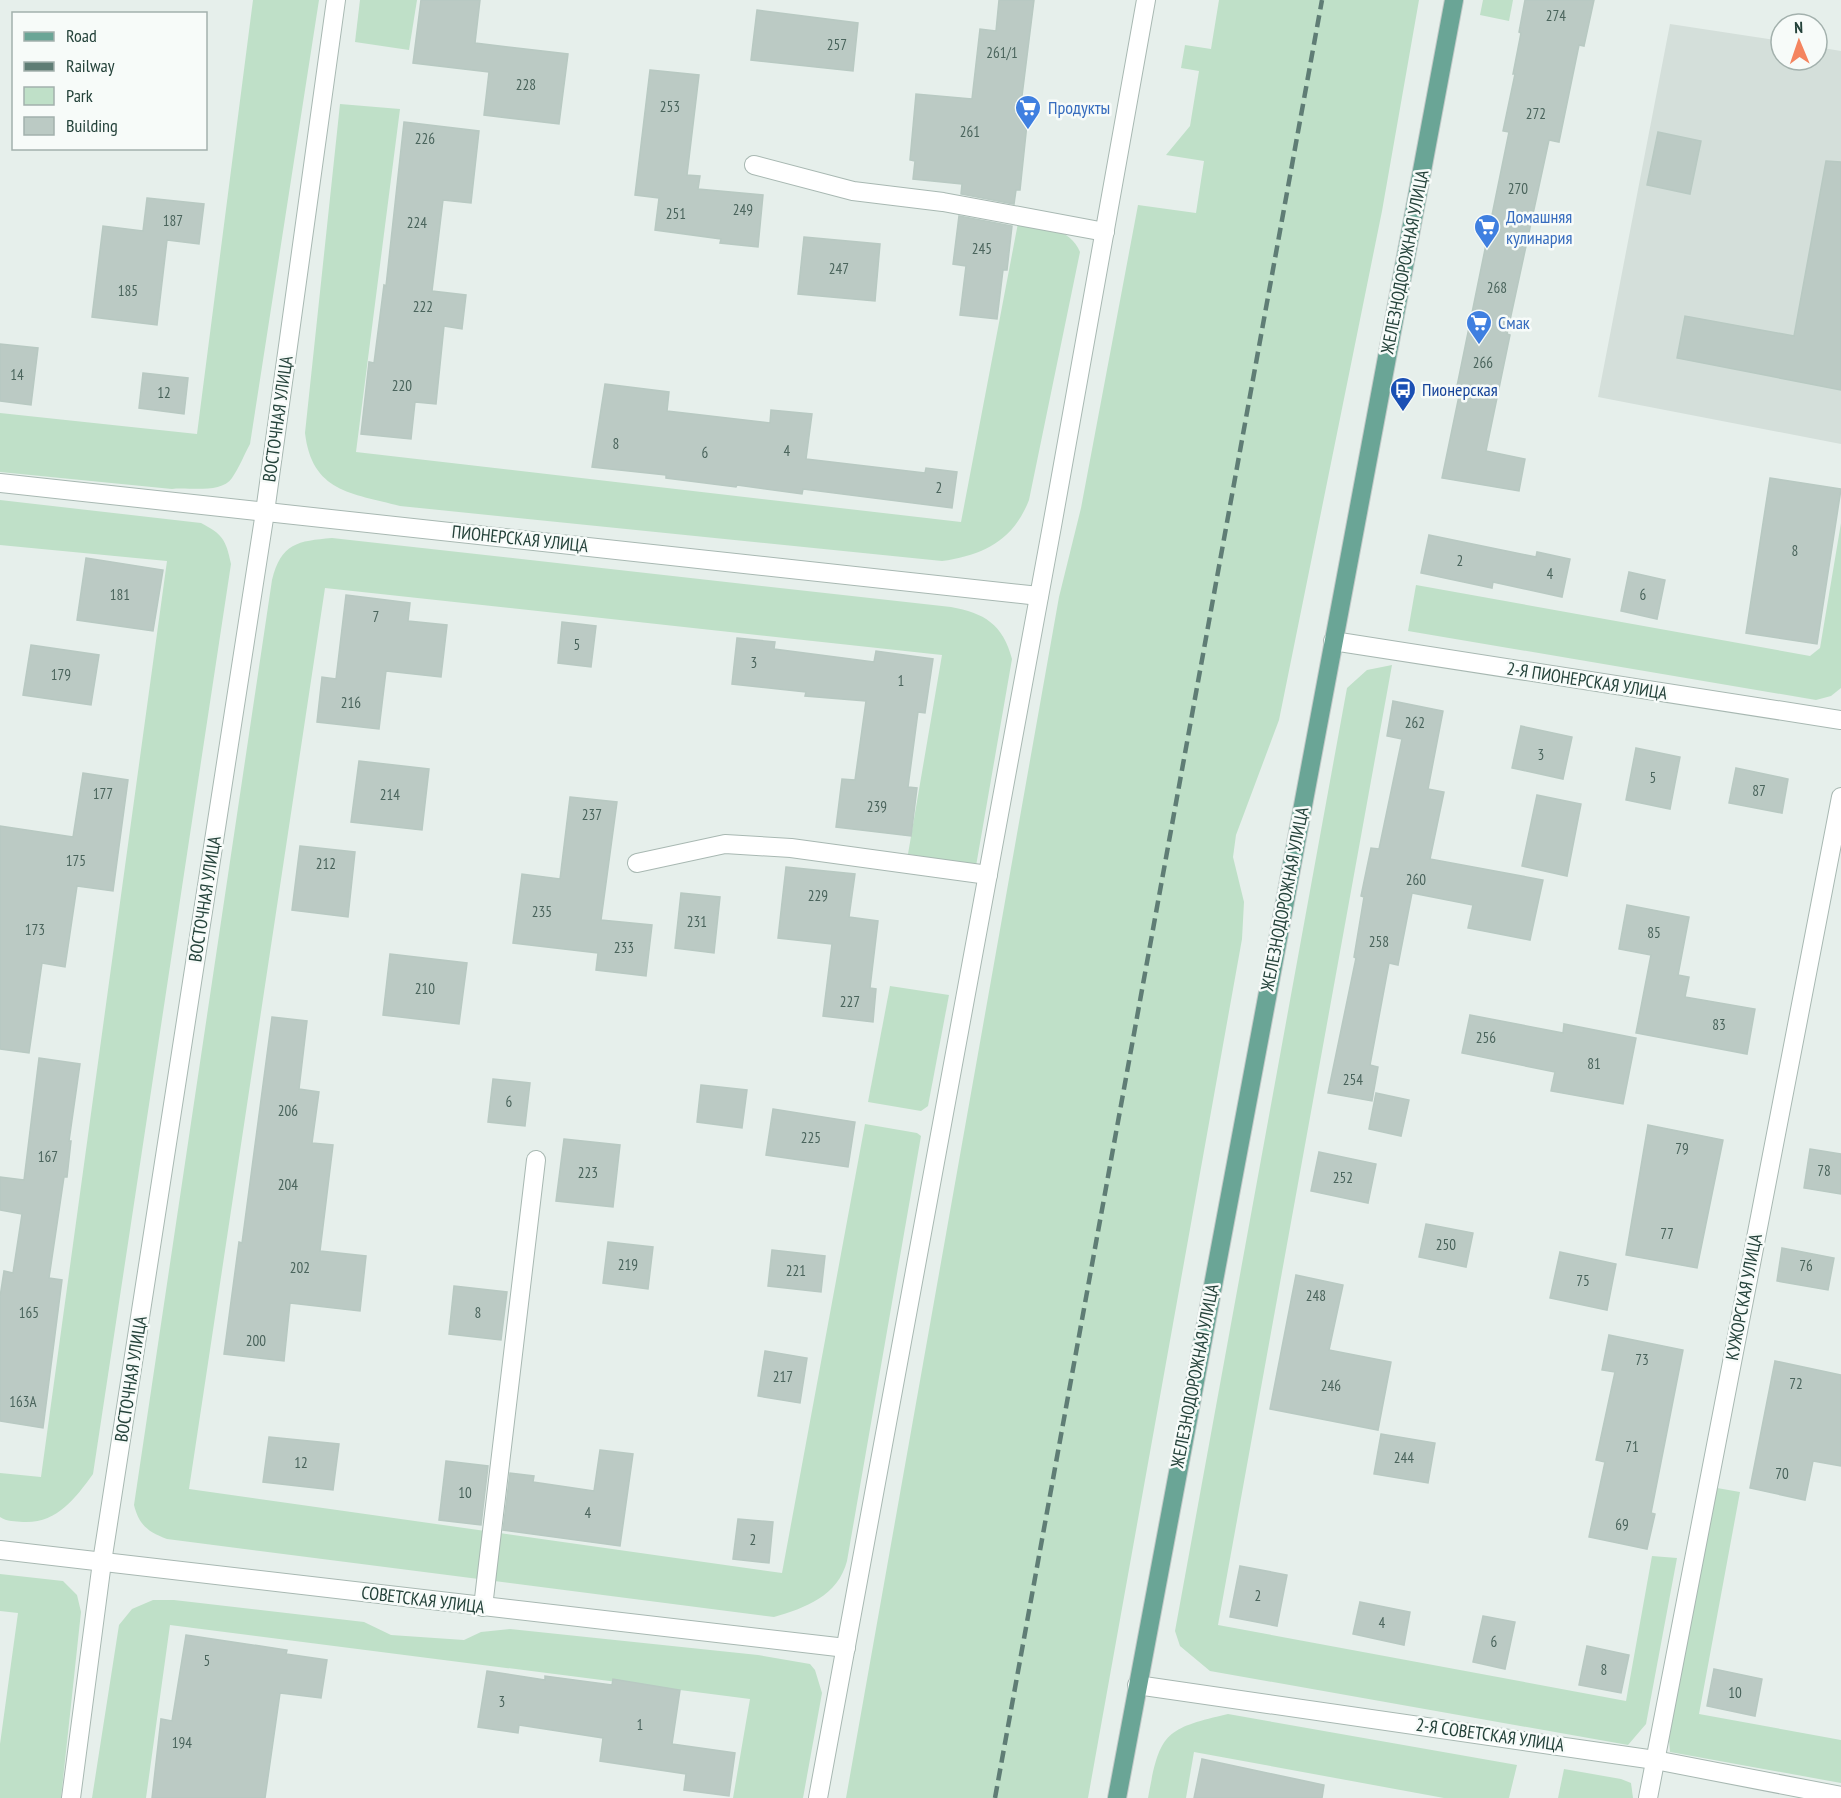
<svg xmlns="http://www.w3.org/2000/svg" width="1841" height="1798" viewBox="0 0 1841 1798" font-family="'PT Sans Narrow',sans-serif">
	<style>
		.built { fill: #d4dfda }
		.green { fill: #bfe0c8 }
		.building { fill: #bbcac4; stroke: #b8c9c2; stroke-width: 1.5 }
		.lines { fill: none; stroke-linecap: round; stroke-linejoin: round }
		.minor-casing { stroke: #a8b8b2; stroke-width: 20 }
		.major-casing { stroke: #c2cac8; stroke-width: 20 }
		.minor { stroke: #fff; stroke-width: 18 }
		.major { stroke: #6aa596; stroke-width: 18 }
		.rail { stroke: #5f7d75; stroke-width: 4.5; stroke-dasharray: 12 6; stroke-linecap: butt }
		.labels { text-anchor: middle; stroke-width: 5; stroke-linejoin: round; paint-order: stroke }
		.number-label { font-size: 15px; fill: #4a645c }
		.shop-label { font-size: 18px; fill: #366cbe; stroke: #f7fbf9; text-anchor: start }
		.street-label { font-size: 18px; fill: #24423a; stroke: #f7fbf9 }
		.transit-label { font-size: 18px; fill: #164399; stroke: #f7fbf9; text-anchor: start }
	</style>
	<rect width="100%" height="100%" fill="#e6efeb"/>
	<path class="built" d="M 1670,24 L 1781,41 L 1781,60 L 1817,60 L 1817,47 L 1841,51 L 1841,444 L 1598,397 Z"/>
	<g class="green">
		<path d="M 253,0 L 319,0 L 250,444 C 244,455 239,468 232,478 C 221,494 189,487 172,489 L 0,472 L 0,413 L 197,434 Z"/>
		<path d="M 360,0 L 417,0 L 409,50 L 355,42 Z"/>
		<path d="M 1219,0 L 1419,0 L 1382,211 L 1279,720 L 1236,835 L 1233,857 L 1244,902 L 1242,939 L 1088,1798 L 846,1798 L 1059,597 L 1081,508 L 1138,205 L 1196,213 L 1204,161 L 1166,155 L 1190,126 L 1199,71 L 1181,68 L 1185,45 L 1211,49 Z"/>
		<path d="M 1483,0 L 1513,0 L 1509,21 L 1480,15 Z"/>
		<path d="M 340,104 L 400,109 L 356,452 L 961,522 L 1018,223 C 1042,227 1070,227 1080,252 L 1029,500 C 1013,541 983,555 942,561 L 400,506 C 351,493 312,492 305,433 Z"/>
		<path d="M 0,500 L 201,523 C 222,534 226,539 231,564 L 93,1474 C 75,1499 56,1524 23,1522 C 15,1521 7,1522 0,1517 L 0,1473 L 41,1477 L 167,561 L 0,545 Z"/>
		<path d="M 1841,523 L 1841,688 L 1831,696 L 1816,700 L 1408,631 L 1416,585 L 1810,656 L 1820,648 Z"/>
		<path d="M 332,538 L 951,607 C 984,613 1003,624 1012,659 L 976,866 L 908,854 L 942,655 L 325,588 L 189,1489 L 782,1573 L 865,1124 L 917,1133 L 921,1136 L 847,1561 C 838,1596 805,1608 774,1617 L 167,1539 C 148,1532 139,1525 134,1505 L 272,580 C 281,543 298,541 332,538 Z"/>
		<path d="M 1392,665 L 1218,1625 L 1626,1701 L 1652,1556 L 1677,1558 L 1646,1724 L 1628,1745 L 1210,1671 L 1180,1646 L 1175,1631 L 1347,688 L 1367,670 Z"/>
		<path d="M 890,986 L 949,995 L 928,1106 L 921,1111 L 868,1102 Z"/>
		<path d="M 1717,1488 L 1740,1492 L 1699,1714 L 1841,1740 L 1841,1783 L 1670,1752 L 1669,1738 Z"/>
		<path d="M 0,1574 L 63,1581 L 77,1595 L 81,1612 L 61,1798 L 0,1798 L 0,1744 L 18,1613 L 0,1611 Z"/>
		<path d="M 153,1600 L 174,1600 L 364,1622 L 391,1635 L 464,1640 L 481,1632 L 510,1629 L 758,1655 L 810,1664 L 815,1670 L 822,1693 L 803,1798 L 733,1798 L 750,1699 L 170,1625 L 146,1798 L 92,1798 L 119,1625 L 132,1609 Z"/>
		<path d="M 1228,1714 L 1517,1765 L 1509,1798 L 1444,1798 L 1194,1752 L 1186,1798 L 1148,1798 C 1160,1733 1164,1729 1228,1714 Z"/>
		<path d="M 1564,1769 L 1621,1779 L 1631,1783 L 1633,1798 L 1558,1798 Z"/>
	</g>
	<g class="building">
		<path d="M 421,0 L 480,0 L 475,43 L 568,54 L 559,124 L 484,115 L 489,72 L 413,63 Z"/>
		<path d="M 999,0 L 1034,0 L 1021,104 L 1029,105 L 1020,190 L 1016,190 L 1014,204 L 961,194 L 962,184 L 913,179 L 915,161 L 910,160 L 916,94 L 972,99 L 980,29 L 996,31 Z"/>
		<path d="M 1525,0 L 1594,0 L 1584,46 L 1579,45 L 1559,142 L 1549,140 L 1507,334 L 1510,335 L 1486,451 L 1525,459 L 1519,491 L 1442,478 L 1460,391 L 1456,391 L 1509,132 L 1503,131 L 1515,74 L 1513,74 L 1521,33 L 1519,32 Z"/>
		<path d="M 757,10 L 858,23 L 853,71 L 751,60 Z"/>
		<path d="M 650,70 L 699,75 L 687,175 L 700,176 L 698,189 L 763,195 L 758,247 L 720,243 L 721,239 L 655,230 L 659,198 L 635,195 Z"/>
		<path d="M 404,122 L 479,131 L 471,203 L 443,200 L 432,291 L 466,295 L 462,329 L 444,326 L 436,404 L 415,402 L 411,439 L 361,434 L 369,362 L 374,363 L 384,285 L 386,286 Z"/>
		<path d="M 1658,132 L 1701,141 L 1690,194 L 1647,185 Z"/>
		<path d="M 1826,161 L 1841,162 L 1841,390 L 1677,358 L 1685,316 L 1794,336 Z"/>
		<path d="M 147,198 L 204,204 L 199,244 L 167,240 L 157,325 L 92,317 L 103,226 L 143,231 Z"/>
		<path d="M 959,216 L 1012,226 L 1007,270 L 1003,270 L 997,319 L 960,315 L 966,266 L 953,264 Z"/>
		<path d="M 804,237 L 880,244 L 875,301 L 798,294 Z"/>
		<path d="M 0,344 L 38,348 L 31,405 L 0,401 Z"/>
		<path d="M 143,373 L 188,378 L 184,414 L 139,408 Z"/>
		<path d="M 605,384 L 669,392 L 667,411 L 770,423 L 771,410 L 812,414 L 806,459 L 925,473 L 926,468 L 957,472 L 952,508 L 803,489 L 802,494 L 737,485 L 736,487 L 666,478 L 666,475 L 592,467 Z"/>
		<path d="M 1770,478 L 1841,489 L 1817,644 L 1746,633 Z"/>
		<path d="M 1429,535 L 1536,557 L 1537,552 L 1570,559 L 1562,597 L 1493,582 L 1492,588 L 1421,573 Z"/>
		<path d="M 86,558 L 163,570 L 153,631 L 77,620 Z"/>
		<path d="M 1629,572 L 1665,580 L 1657,619 L 1621,611 Z"/>
		<path d="M 346,595 L 410,603 L 408,621 L 447,625 L 441,677 L 386,671 L 379,729 L 317,722 L 322,677 L 336,679 Z"/>
		<path d="M 562,622 L 596,626 L 591,667 L 558,663 Z"/>
		<path d="M 737,638 L 775,642 L 774,649 L 874,662 L 876,651 L 933,659 L 925,713 L 918,712 L 908,787 L 917,788 L 911,836 L 836,827 L 842,779 L 855,780 L 866,701 L 805,696 L 806,692 L 732,684 Z"/>
		<path d="M 31,645 L 99,655 L 91,705 L 23,695 Z"/>
		<path d="M 1393,701 L 1443,711 L 1428,789 L 1444,792 L 1430,859 L 1543,880 L 1530,940 L 1468,928 L 1473,905 L 1412,893 L 1398,965 L 1389,963 L 1370,1065 L 1378,1067 L 1372,1101 L 1328,1093 L 1356,958 L 1354,957 L 1364,897 L 1361,896 L 1371,848 L 1379,849 L 1402,739 L 1387,736 Z"/>
		<path d="M 1521,726 L 1572,737 L 1563,779 L 1512,768 Z"/>
		<path d="M 1636,748 L 1680,757 L 1670,809 L 1626,800 Z"/>
		<path d="M 359,761 L 429,769 L 422,830 L 351,822 Z"/>
		<path d="M 1736,768 L 1788,779 L 1782,813 L 1729,803 Z"/>
		<path d="M 83,773 L 128,780 L 113,891 L 77,886 L 65,967 L 42,963 L 29,1053 L 0,1049 L 0,826 L 73,837 Z"/>
		<path d="M 1537,795 L 1581,804 L 1567,876 L 1522,866 Z"/>
		<path d="M 570,797 L 617,802 L 601,920 L 652,925 L 646,976 L 596,970 L 598,953 L 513,943 L 522,874 L 560,879 Z"/>
		<path d="M 300,846 L 355,852 L 348,917 L 292,910 Z"/>
		<path d="M 786,867 L 855,874 L 849,917 L 878,921 L 870,988 L 876,989 L 873,1022 L 823,1016 L 832,944 L 778,938 Z"/>
		<path d="M 681,893 L 720,897 L 714,953 L 675,948 Z"/>
		<path d="M 1627,905 L 1689,917 L 1678,975 L 1689,977 L 1685,997 L 1755,1009 L 1747,1054 L 1636,1033 L 1651,955 L 1619,949 Z"/>
		<path d="M 390,954 L 467,963 L 459,1024 L 383,1015 Z"/>
		<path d="M 1470,1015 L 1563,1033 L 1564,1024 L 1636,1038 L 1623,1104 L 1551,1091 L 1555,1072 L 1462,1053 Z"/>
		<path d="M 272,1017 L 307,1021 L 299,1089 L 319,1092 L 312,1143 L 333,1145 L 320,1251 L 366,1256 L 360,1311 L 290,1303 L 284,1361 L 224,1354 L 239,1242 L 242,1243 Z"/>
		<path d="M 39,1058 L 80,1064 L 69,1141 L 71,1141 L 67,1177 L 64,1177 L 49,1278 L 62,1280 L 43,1428 L 0,1421 L 0,1297 L 4,1271 L 13,1273 L 22,1214 L 0,1210 L 0,1177 L 24,1180 Z"/>
		<path d="M 493,1079 L 530,1083 L 525,1126 L 488,1122 Z"/>
		<path d="M 701,1085 L 747,1090 L 742,1128 L 697,1122 Z"/>
		<path d="M 1376,1093 L 1409,1100 L 1401,1136 L 1369,1129 Z"/>
		<path d="M 773,1109 L 855,1122 L 848,1167 L 766,1155 Z"/>
		<path d="M 1648,1125 L 1723,1140 L 1697,1268 L 1626,1255 Z"/>
		<path d="M 564,1139 L 620,1145 L 613,1207 L 556,1201 Z"/>
		<path d="M 1810,1149 L 1841,1154 L 1841,1194 L 1804,1188 Z"/>
		<path d="M 1319,1152 L 1376,1164 L 1368,1203 L 1311,1191 Z"/>
		<path d="M 1426,1224 L 1473,1233 L 1466,1267 L 1419,1257 Z"/>
		<path d="M 608,1242 L 653,1247 L 648,1289 L 603,1283 Z"/>
		<path d="M 1782,1248 L 1834,1258 L 1828,1290 L 1777,1281 Z"/>
		<path d="M 772,1250 L 825,1256 L 821,1292 L 768,1286 Z"/>
		<path d="M 1560,1252 L 1616,1264 L 1607,1310 L 1550,1298 Z"/>
		<path d="M 1296,1275 L 1343,1285 L 1329,1350 L 1391,1362 L 1378,1430 L 1270,1409 Z"/>
		<path d="M 454,1286 L 507,1292 L 501,1340 L 449,1334 Z"/>
		<path d="M 1609,1335 L 1683,1350 L 1651,1513 L 1655,1514 L 1647,1549 L 1589,1537 L 1605,1462 L 1596,1460 L 1615,1372 L 1602,1370 Z"/>
		<path d="M 765,1351 L 807,1358 L 800,1403 L 758,1396 Z"/>
		<path d="M 1775,1361 L 1841,1375 L 1841,1466 L 1813,1461 L 1805,1500 L 1750,1488 Z"/>
		<path d="M 1381,1434 L 1435,1443 L 1428,1483 L 1374,1474 Z"/>
		<path d="M 269,1437 L 339,1444 L 333,1490 L 263,1482 Z"/>
		<path d="M 600,1450 L 633,1454 L 620,1546 L 503,1530 L 510,1473 L 534,1476 L 533,1482 L 594,1491 Z"/>
		<path d="M 446,1461 L 488,1466 L 481,1525 L 439,1520 Z"/>
		<path d="M 738,1519 L 773,1522 L 769,1563 L 733,1559 Z"/>
		<path d="M 1240,1566 L 1287,1575 L 1277,1626 L 1230,1617 Z"/>
		<path d="M 1360,1602 L 1410,1612 L 1404,1645 L 1353,1634 Z"/>
		<path d="M 1483,1616 L 1515,1622 L 1505,1669 L 1473,1662 Z"/>
		<path d="M 186,1635 L 287,1650 L 286,1654 L 327,1660 L 321,1698 L 280,1693 L 265,1798 L 152,1798 L 161,1719 L 172,1721 Z"/>
		<path d="M 1587,1646 L 1629,1655 L 1621,1693 L 1579,1685 Z"/>
		<path d="M 1714,1669 L 1762,1679 L 1755,1716 L 1707,1706 Z"/>
		<path d="M 487,1671 L 545,1680 L 545,1676 L 612,1685 L 613,1679 L 680,1690 L 672,1744 L 735,1753 L 729,1796 L 684,1790 L 686,1774 L 600,1761 L 603,1738 L 519,1725 L 518,1733 L 478,1727 Z"/>
		<path d="M 1202,1759 L 1324,1785 L 1322,1798 L 1194,1798 Z"/>
	</g>
	<g class="lines">
		<defs>
			<g id="minor">
				<path d="M 754,165 L 853,191 L 943,202 L 1105,232"/>
				<path d="M 0,483 L 1039,596"/>
				<path d="M 1333,641 L 1841,720"/>
				<path d="M 637,863 L 725,844 L 791,848 L 988,875"/>
				<path d="M 0,1550 L 846,1648"/>
				<path d="M 483,1607 L 536,1160"/>
				<path d="M 1137,1685 L 1655,1760 L 1841,1796"/>
				<path d="M 71,1798 L 102,1562 L 265,512 L 336,0"/>
				<path d="M 818,1798 L 1052,526 L 1146,0"/>
				<path d="M 1648,1798 L 1841,797"/>
			</g>
			<path id="major" d="M 1117,1798 L 1454,0"/>
		</defs>
		<use href="#minor" class="minor-casing"/>
		<use href="#major" class="major-casing"/>
		<use href="#minor" class="minor"/>
		<use href="#major" class="major"/>
		<path class="rail" d="M 995,1798 L 1322,0"/>
	</g>
	<defs>
		<symbol id="supermarket-pin" viewBox="-11 -11 22 30"><path d="M0 17L-7.5 6A9.5 9.5 0 1 1 7.5 6Z" fill="#3f7fe0" stroke="#f7fbf9"/><path d="M-6-5.5h2.5l.6 2H6L4.5 2H-2.5L-4.4-4H-6ZM-1.5 3.2a1.3 1.3 0 1 0 .1 0ZM3 3.2a1.3 1.3 0 1 0 .1 0Z" fill="#fff"/></symbol>
		<symbol id="bus-pin" viewBox="-11 -11 22 30"><path d="M0 17L-7.5 6A9.5 9.5 0 1 1 7.5 6Z" fill="#1a4fb4" stroke="#f7fbf9"/><path d="M-5-6H5V4H4V6H2V4H-2V6H-4V4H-5ZM-3.5-4V0h7V-4ZM-3.5 1.2v1.5H-2V1.2ZM2 1.2v1.5H3.5V1.2Z" fill="#fff"/></symbol>
	</defs>
	<g fill-rule="evenodd">
		<use href="#supermarket-pin" x="1013" y="93" width="30" height="40"/>
		<use href="#supermarket-pin" x="1472" y="212" width="30" height="40"/>
		<use href="#supermarket-pin" x="1464" y="308" width="30" height="40"/>
		<use href="#bus-pin" x="1388" y="375" width="30" height="40"/>
	</g>
	<g class="labels">
		<g class="number-label">
			<text x="1556" y="21">274</text>
			<text x="837" y="50">257</text>
			<text x="1002" y="58">261/1</text>
			<text x="526" y="90">228</text>
			<text x="670" y="112">253</text>
			<text x="1536" y="119">272</text>
			<text x="970" y="137">261</text>
			<text x="425" y="144">226</text>
			<text x="1518" y="194">270</text>
			<text x="743" y="215">249</text>
			<text x="676" y="219">251</text>
			<text x="173" y="226">187</text>
			<text x="417" y="228">224</text>
			<text x="982" y="254">245</text>
			<text x="839" y="274">247</text>
			<text x="1497" y="293">268</text>
			<text x="128" y="296">185</text>
			<text x="423" y="312">222</text>
			<text x="1483" y="368">266</text>
			<text x="17" y="380">14</text>
			<text x="402" y="391">220</text>
			<text x="164" y="398">12</text>
			<text x="616" y="449">8</text>
			<text x="787" y="456">4</text>
			<text x="705" y="458">6</text>
			<text x="939" y="493">2</text>
			<text x="1795" y="556">8</text>
			<text x="1460" y="566">2</text>
			<text x="1550" y="579">4</text>
			<text x="120" y="600">181</text>
			<text x="1643" y="600">6</text>
			<text x="376" y="622">7</text>
			<text x="577" y="650">5</text>
			<text x="754" y="668">3</text>
			<text x="61" y="680">179</text>
			<text x="901" y="686">1</text>
			<text x="351" y="708">216</text>
			<text x="1415" y="728">262</text>
			<text x="1541" y="760">3</text>
			<text x="1653" y="783">5</text>
			<text x="1759" y="796">87</text>
			<text x="103" y="799">177</text>
			<text x="390" y="800">214</text>
			<text x="877" y="812">239</text>
			<text x="592" y="820">237</text>
			<text x="76" y="866">175</text>
			<text x="326" y="869">212</text>
			<text x="1416" y="885">260</text>
			<text x="818" y="901">229</text>
			<text x="542" y="917">235</text>
			<text x="697" y="927">231</text>
			<text x="35" y="935">173</text>
			<text x="1654" y="938">85</text>
			<text x="1379" y="947">258</text>
			<text x="624" y="953">233</text>
			<text x="425" y="994">210</text>
			<text x="850" y="1007">227</text>
			<text x="1719" y="1030">83</text>
			<text x="1486" y="1043">256</text>
			<text x="1594" y="1069">81</text>
			<text x="1353" y="1085">254</text>
			<text x="509" y="1107">6</text>
			<text x="288" y="1116">206</text>
			<text x="811" y="1143">225</text>
			<text x="1682" y="1154">79</text>
			<text x="48" y="1162">167</text>
			<text x="1824" y="1176">78</text>
			<text x="588" y="1178">223</text>
			<text x="1343" y="1183">252</text>
			<text x="288" y="1190">204</text>
			<text x="1667" y="1239">77</text>
			<text x="1446" y="1250">250</text>
			<text x="628" y="1270">219</text>
			<text x="1806" y="1271">76</text>
			<text x="300" y="1273">202</text>
			<text x="796" y="1276">221</text>
			<text x="1583" y="1286">75</text>
			<text x="1316" y="1301">248</text>
			<text x="29" y="1318">165</text>
			<text x="478" y="1318">8</text>
			<text x="256" y="1346">200</text>
			<text x="1642" y="1365">73</text>
			<text x="783" y="1382">217</text>
			<text x="1796" y="1389">72</text>
			<text x="1331" y="1391">246</text>
			<text x="23" y="1407">163А</text>
			<text x="1632" y="1452">71</text>
			<text x="1404" y="1463">244</text>
			<text x="301" y="1468">12</text>
			<text x="1782" y="1479">70</text>
			<text x="465" y="1498">10</text>
			<text x="588" y="1518">4</text>
			<text x="1622" y="1530">69</text>
			<text x="753" y="1545">2</text>
			<text x="1258" y="1601">2</text>
			<text x="1382" y="1628">4</text>
			<text x="1494" y="1647">6</text>
			<text x="207" y="1666">5</text>
			<text x="1604" y="1675">8</text>
			<text x="1735" y="1698">10</text>
			<text x="502" y="1707">3</text>
			<text x="640" y="1730">1</text>
			<text x="182" y="1748">194</text>
		</g>
		<g class="shop-label">
			<text x="1048" y="114">Продукты</text>
			<text x="1506" y="223">Домашняя<tspan x="1506" dy="21">кулинария</tspan></text>
			<text x="1498" y="329">Смак</text>
		</g>
		<g class="street-label">
			<text transform="translate(1405 262) rotate(-79)" y="6">ЖЕЛЕЗНОДОРОЖНАЯ УЛИЦА</text>
			<text transform="translate(278 419) rotate(-82)" y="6">ВОСТОЧНАЯ УЛИЦА</text>
			<text transform="translate(520 539) rotate(6)" y="6">ПИОНЕРСКАЯ УЛИЦА</text>
			<text transform="translate(1587 681) rotate(9)" y="6">2-Я ПИОНЕРСКАЯ УЛИЦА</text>
			<text transform="translate(205 899) rotate(-81)" y="6">ВОСТОЧНАЯ УЛИЦА</text>
			<text transform="translate(1285 899) rotate(-79)" y="6">ЖЕЛЕЗНОДОРОЖНАЯ УЛИЦА</text>
			<text transform="translate(1744 1297) rotate(-79)" y="6">КУЖОРСКАЯ УЛИЦА</text>
			<text transform="translate(1195 1376) rotate(-79)" y="6">ЖЕЛЕЗНОДОРОЖНАЯ УЛИЦА</text>
			<text transform="translate(131 1379) rotate(-81)" y="6">ВОСТОЧНАЯ УЛИЦА</text>
			<text transform="translate(423 1600) rotate(7)" y="6">СОВЕТСКАЯ УЛИЦА</text>
			<text transform="translate(1490 1735) rotate(8)" y="6">2-Я СОВЕТСКАЯ УЛИЦА</text>
		</g>
		<g class="transit-label">
			<text x="1422" y="396">Пионерская</text>
		</g>
	</g>
	<rect x="12" y="12" width="195" height="138" fill="#f7fbf9" stroke="#a3b1ad" stroke-width="1.5"/>
	<rect x="24" y="32" width="30" height="9" fill="#6aa596" stroke="#a3b1ad" stroke-width="1.5"/>
	<text x="66" y="42" font-size="18" fill="#24423a">Road</text>
	<rect x="24" y="62" width="30" height="9" fill="#5f7d75" stroke="#a3b1ad" stroke-width="1.5"/>
	<text x="66" y="72" font-size="18" fill="#24423a">Railway</text>
	<rect x="24" y="87" width="30" height="18" fill="#bfe0c8" stroke="#a3b1ad" stroke-width="1.5"/>
	<text x="66" y="102" font-size="18" fill="#24423a">Park</text>
	<rect x="24" y="117" width="30" height="18" fill="#bbcac4" stroke="#a3b1ad" stroke-width="1.5"/>
	<text x="66" y="132" font-size="18" fill="#24423a">Building</text>
	<g transform="translate(1799 42) rotate(358)"><circle r="28" fill="#f7fbf9" stroke="#a3b1ad" stroke-width="1.5"/>
	<path d="M0-4.5L10 22L0 15L-10 22Z" fill="#f4845f"/>
	<text y="-9" font-size="16" font-weight="bold" text-anchor="middle" fill="#24423a">N</text>
	</g>
</svg>
